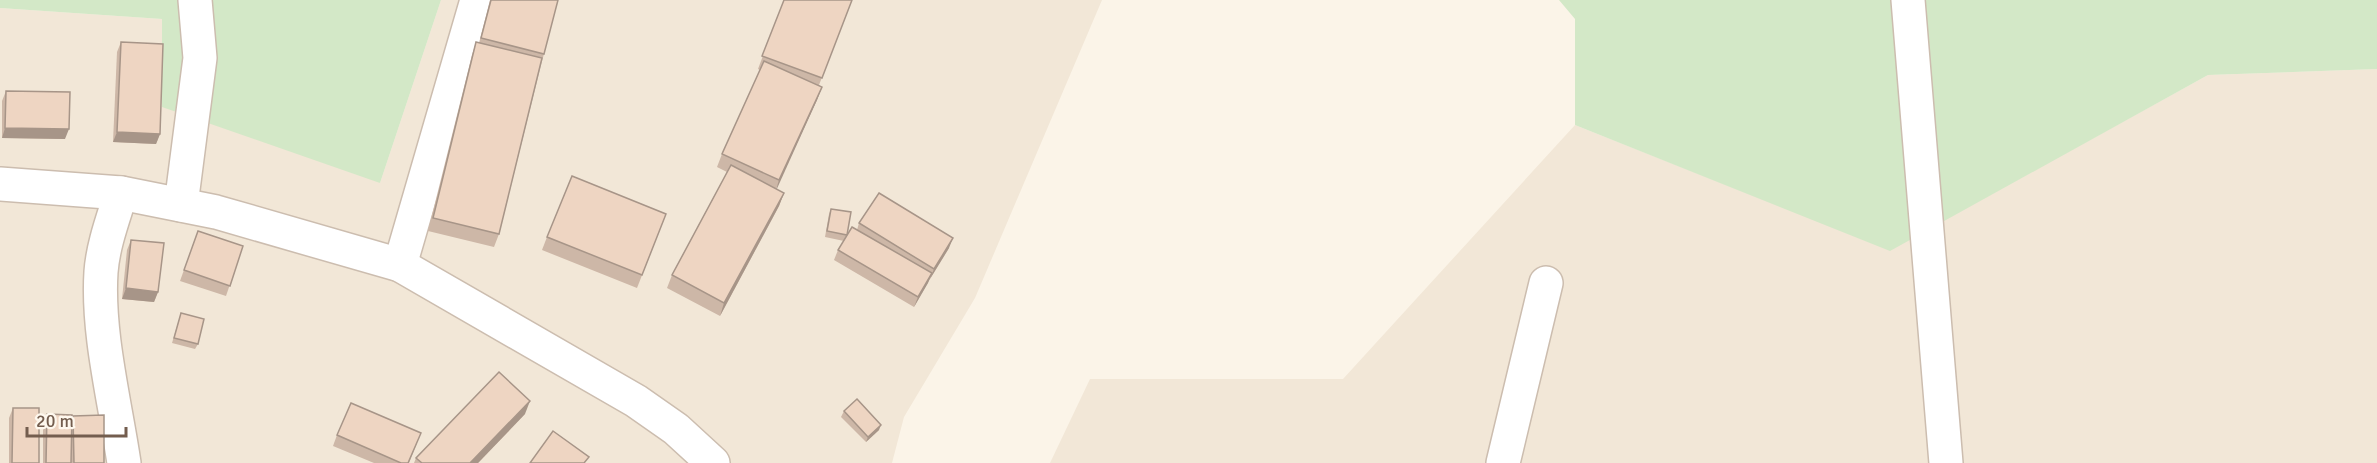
<svg xmlns="http://www.w3.org/2000/svg" width="2377" height="463" viewBox="0 0 2377 463" font-family="Signika,sans-serif">
	<style>
		.residential { fill: #f2e7d7 }
		.green { fill: #d3e8c7 }
		.lines { fill: none; stroke-linecap: round; stroke-linejoin: round }
		.minor-casing { stroke: #ccbdaf; stroke-width: 36 }
		.minor { stroke: #fff; stroke-width: 33 }
		.wall { fill: #cdb7a7 }
		.shaded-wall { fill: #a79588 }
		.building { fill: #eed5c2; stroke: #a79588; stroke-width: 1.5 }
	</style>
	<rect width="100%" height="100%" fill="#fbf4e8"/>
	<g class="residential">
		<path d="M 441,0 L 1102,0 L 975,298 L 904,417 L 892,463 L 0,463 L 0,8 L 162,19 L 380,183 Z"/>
		<path d="M 2377,69 L 2377,463 L 1050,463 L 1090,379 L 1343,379 L 1575,125 L 1890,250 L 2208,75 Z"/>
	</g>
	<g class="green">
		<path d="M 0,0 L 441,0 L 380,183 L 162,107 L 162,19 L 0,8 Z"/>
		<path d="M 1559,0 L 2377,0 L 2377,69 L 2208,75 L 1890,251 L 1575,125 L 1575,19 Z"/>
	</g>
	<g class="lines">
		<defs>
			<g id="minor">
				<path d="M 1908,0 L 1946,463"/>
				<path d="M 0,184 L 121,193 L 216,212 L 400,265 L 636,401 L 676,429 L 713,463"/>
				<path d="M 121,193 C 113,219 103,245 101,272 C 97,333 115,402 124,463"/>
				<path d="M 181,205 L 200,58 L 195,0"/>
				<path d="M 400,265 L 477,0"/>
				<path d="M 1503,463 L 1546,283"/>
			</g>
		</defs>
		<use href="#minor" class="minor-casing"/>
		<use href="#minor" class="minor"/>
	</g>
	<g class="wall">
		<path d="M 490,0 L 558,0 L 544,54 L 541,65 L 499,234 L 494,247 L 428,231 L 472,55 L 476,42 L 479,43 Z"/>
		<path d="M 784,0 L 852,0 L 819,85 L 822,87 L 817,100 L 776,189 L 784,193 L 779,206 L 720,316 L 667,288 L 672,275 L 727,172 L 717,167 L 722,154 L 760,70 L 758,69 Z"/>
		<path d="M 121,42 L 160,134 L 156,144 L 113,142 L 117,52 Z"/>
		<path d="M 6,91 L 65,139 L 2,138 L 2,101 Z"/>
		<path d="M 831,209 L 851,212 L 846,237 L 857,230 L 859,223 L 949,248 L 930,279 L 914,307 L 834,260 L 838,250 L 844,241 L 825,237 L 829,214 Z"/>
		<path d="M 666,214 L 637,288 L 542,250 L 547,237 Z"/>
		<path d="M 198,231 L 243,246 L 226,296 L 180,281 Z"/>
		<path d="M 131,240 L 158,292 L 154,302 L 122,299 L 127,250 Z"/>
		<path d="M 181,313 L 198,344 L 195,349 L 172,343 Z"/>
		<path d="M 13,408 L 39,463 L 9,463 L 9,418 Z"/>
		<path d="M 844,411 L 879,430 L 866,442 L 841,417 Z"/>
		<path d="M 47,414 L 72,419 L 73,416 L 104,463 L 43,463 L 43,424 Z"/>
		<path d="M 525,414 L 478,463 L 414,463 L 416,458 Z"/>
		<path d="M 337,435 L 417,443 L 409,463 L 374,463 L 333,446 Z"/>
	</g>
	<g class="shaded-wall">
		<path d="M 822,87 L 817,100 L 775,193 L 779,180 Z"/>
		<path d="M 5,128 L 69,129 L 65,139 L 2,138 Z"/>
		<path d="M 117,132 L 160,134 L 156,144 L 113,142 Z"/>
		<path d="M 784,193 L 779,206 L 720,316 L 724,303 Z"/>
		<path d="M 953,238 L 949,248 L 930,279 L 934,269 Z"/>
		<path d="M 932,273 L 928,283 L 914,307 L 918,297 Z"/>
		<path d="M 126,288 L 158,292 L 154,302 L 122,299 Z"/>
		<path d="M 530,401 L 525,414 L 478,463 L 470,463 Z"/>
		<path d="M 881,425 L 879,430 L 866,442 L 868,437 Z"/>
	</g>
	<g class="building">
		<path d="M 491,0 L 558,0 L 544,54 L 481,38 Z"/>
		<path d="M 784,0 L 852,0 L 822,78 L 762,56 Z"/>
		<path d="M 121,42 L 163,44 L 160,134 L 117,132 Z"/>
		<path d="M 476,42 L 542,58 L 499,234 L 433,218 Z"/>
		<path d="M 764,61 L 822,87 L 779,180 L 722,154 Z"/>
		<path d="M 6,91 L 70,92 L 69,129 L 5,128 Z"/>
		<path d="M 731,165 L 784,193 L 724,303 L 672,275 Z"/>
		<path d="M 572,176 L 666,214 L 642,275 L 547,237 Z"/>
		<path d="M 879,193 L 953,238 L 934,269 L 859,223 Z"/>
		<path d="M 831,209 L 851,212 L 847,235 L 827,231 Z"/>
		<path d="M 852,227 L 932,273 L 918,297 L 838,250 Z"/>
		<path d="M 198,231 L 243,246 L 230,286 L 184,270 Z"/>
		<path d="M 131,240 L 164,243 L 158,292 L 126,288 Z"/>
		<path d="M 181,313 L 204,319 L 198,344 L 174,338 Z"/>
		<path d="M 499,372 L 530,401 L 470,463 L 422,463 L 416,458 Z"/>
		<path d="M 857,399 L 881,425 L 868,437 L 844,411 Z"/>
		<path d="M 351,403 L 421,433 L 408,463 L 401,463 L 337,435 Z"/>
		<path d="M 13,408 L 39,408 L 39,463 L 12,463 Z"/>
		<path d="M 47,414 L 72,415 L 71,463 L 46,463 Z"/>
		<path d="M 104,415 L 104,463 L 74,463 L 73,416 Z"/>
		<path d="M 553,431 L 589,457 L 584,463 L 530,463 Z"/>
	</g>
	<path d="M27 427v9h99v-9" fill="none" stroke="#735d4e" stroke-width="3"/>
	<text x="36" y="427" font-size="18" fill="#735d4e" stroke="#fef8ee" stroke-width="4.5" paint-order="stroke">20 m</text>
</svg>
